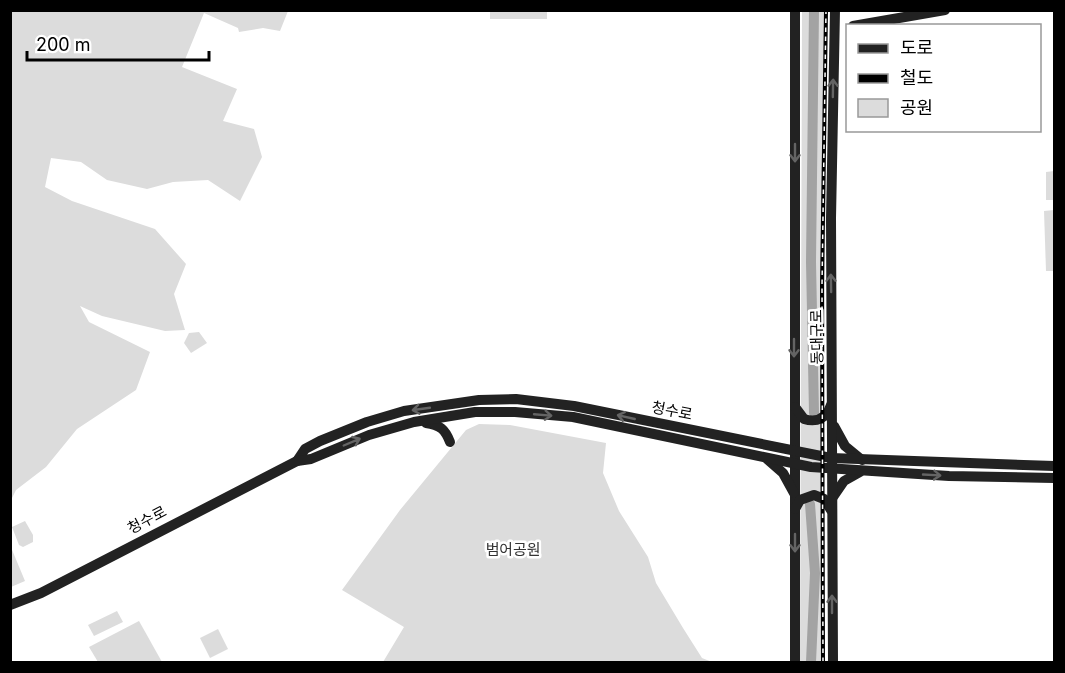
<svg xmlns="http://www.w3.org/2000/svg" width="1065" height="673" viewBox="0 0 1065 673" font-family="Inter,'Noto Sans KR',sans-serif">
	<style>
		.green { fill: #dcdcdc }
		.lines { fill: none; stroke-linecap: round; stroke-linejoin: round }
		.river { stroke: #a3a3a3; stroke-width: 10 }
		.secondary { stroke: #222; stroke-width: 10 }
		.rail-casing { stroke: #000; stroke-width: 4 }
		.rail { stroke: #fff; stroke-width: 1.5; stroke-dasharray: 4.5; stroke-linecap: butt }
		.oneway { stroke: #646464 }
		.labels { text-anchor: middle; stroke-width: 5; stroke-linejoin: round; paint-order: stroke }
		.street-label { font-size: 15px; fill: #000; stroke: #fff }
		.park-label { font-size: 15px; fill: #333; stroke: #fff }
	</style>
	<rect width="100%" height="100%" fill="#fff"/>
	<g class="green">
		<path d="M 11,10 L 288,11 L 280,31 L 263,28 L 239,32 L 238,28 L 204,13 L 182,67 L 237,89 L 223,121 L 254,129 L 262,157 L 240,201 L 208,180 L 173,182 L 147,189 L 107,180 L 81,162 L 51,158 L 45,187 L 72,201 L 155,229 L 186,264 L 174,294 L 185,330 L 165,331 L 102,316 L 80,306 L 89,322 L 150,352 L 136,390 L 77,429 L 46,467 L 16,490 L 11,500 Z"/>
		<path d="M 827,10 L 823,550 L 825,662 L 800,662 L 802,11 Z"/>
		<rect x="490" y="11" width="57" height="8"/>
		<path d="M 1054,171 L 1054,200 L 1046,200 L 1046,172 Z"/>
		<path d="M 1054,210 L 1054,271 L 1046,271 L 1044,211 Z"/>
		<path d="M 199,332 L 207,343 L 191,353 L 184,343 L 189,333 Z"/>
		<path d="M 479,424 L 510,425 L 606,443 L 603,473 L 619,511 L 648,557 L 656,583 L 683,628 L 702,658 L 712,662 L 383,662 L 404,627 L 342,590 L 400,510 L 466,430 Z"/>
		<path d="M 25,521 L 33,535 L 33,542 L 23,547 L 19,545 L 12,527 Z"/>
		<path d="M 10,545 L 25,581 L 11,587 L 10,587 Z"/>
		<path d="M 117,611 L 123,622 L 94,636 L 88,625 Z"/>
		<path d="M 139,621 L 162,662 L 98,662 L 89,647 Z"/>
		<path d="M 218,629 L 228,649 L 210,658 L 200,638 Z"/>
	</g>
	<g class="lines">
		<g class="river">
			<path d="M 814,413 L 811,262 L 814,10"/>
			<path d="M 810,504 L 815,573 L 811,662"/>
		</g>
		<g class="secondary">
			<path d="M 795,10 L 795,662"/>
			<path d="M 853,26 L 945,10"/>
			<path d="M 795,407 L 804,419 C 817,423 827,418 831,405"/>
			<path d="M 426,423 C 440,425 445,429 450,442"/>
			<path d="M 834,426 L 845,446 L 862,460"/>
			<path d="M 767,459 L 783,473 L 794,493"/>
			<path d="M 297,461 L 305,449 L 320,441 L 367,422 L 404,411 L 479,400 L 516,399 L 574,406 L 831,458 L 1054,466"/>
			<path d="M 833,497 L 844,481 L 860,472"/>
			<path d="M 795,509 L 800,500 L 814,495 L 824,499 L 831,510"/>
			<path d="M 10,605 L 41,593 L 297,461 L 311,459 L 369,435 L 414,422 L 475,412 L 515,412 L 573,417 L 811,467 L 949,476 L 1054,478"/>
			<path d="M 833,662 L 831,218 L 835,10"/>
		</g>
		<defs>
			<path id="rail" d="M 823,662 L 822,286 L 826,10"/>
		</defs>
		<use href="#rail" class="rail-casing"/>
		<use href="#rail" class="rail"/>
	</g>
	<defs><path id="oneway-shaft" d="M-6 0H5M1.5-3L5.5 0L1.5 3" fill="none" stroke-width="1.6" stroke-linecap="round" stroke-linejoin="round" transform="scale(1.5)"/></defs>
	<g class="oneway">
		<use href="#oneway-shaft" transform="translate(833 88) rotate(-89)"/>
		<use href="#oneway-shaft" transform="translate(795 153) rotate(90)"/>
		<use href="#oneway-shaft" transform="translate(831 283) rotate(-91)"/>
		<use href="#oneway-shaft" transform="translate(794 348) rotate(90)"/>
		<use href="#oneway-shaft" transform="translate(421 409) rotate(172)"/>
		<use href="#oneway-shaft" transform="translate(543 415) rotate(5)"/>
		<use href="#oneway-shaft" transform="translate(626 417) rotate(-167)"/>
		<use href="#oneway-shaft" transform="translate(352 442) rotate(-23)"/>
		<use href="#oneway-shaft" transform="translate(932 475) rotate(3)"/>
		<use href="#oneway-shaft" transform="translate(795 543) rotate(90)"/>
		<use href="#oneway-shaft" transform="translate(832 604) rotate(-90)"/>
	</g>
	<g class="labels">
		<g class="street-label">
			<text transform="translate(817 337) rotate(-91)" y="5">동대구로</text>
			<text transform="translate(672 411) rotate(11)" y="5">청수로</text>
			<text transform="translate(147 520) rotate(-28)" y="5">청수로</text>
		</g>
		<g class="park-label">
			<text x="513" y="555">범어공원</text>
		</g>
	</g>
	<rect width="1065" height="673" fill="none" stroke="#000000" stroke-width="24"/>
	<rect x="846" y="24" width="195" height="108" fill="#ffffff" stroke="#999999" stroke-width="1.5"/>
	<rect x="858" y="44" width="30" height="9" fill="#222222" stroke="#999999" stroke-width="1.5"/>
	<text x="900" y="54" font-size="18" fill="#000000">도로</text>
	<rect x="858" y="74" width="30" height="9" fill="#000000" stroke="#999999" stroke-width="1.5"/>
	<text x="900" y="84" font-size="18" fill="#000000">철도</text>
	<rect x="858" y="99" width="30" height="18" fill="#dcdcdc" stroke="#999999" stroke-width="1.5"/>
	<text x="900" y="114" font-size="18" fill="#000000">공원</text>
	<path d="M27 51v9h182v-9" fill="none" stroke="#000000" stroke-width="3"/>
	<text x="36" y="51" font-size="18" fill="#000000" stroke="#ffffff" stroke-width="4.5" paint-order="stroke">200 m</text>
</svg>
